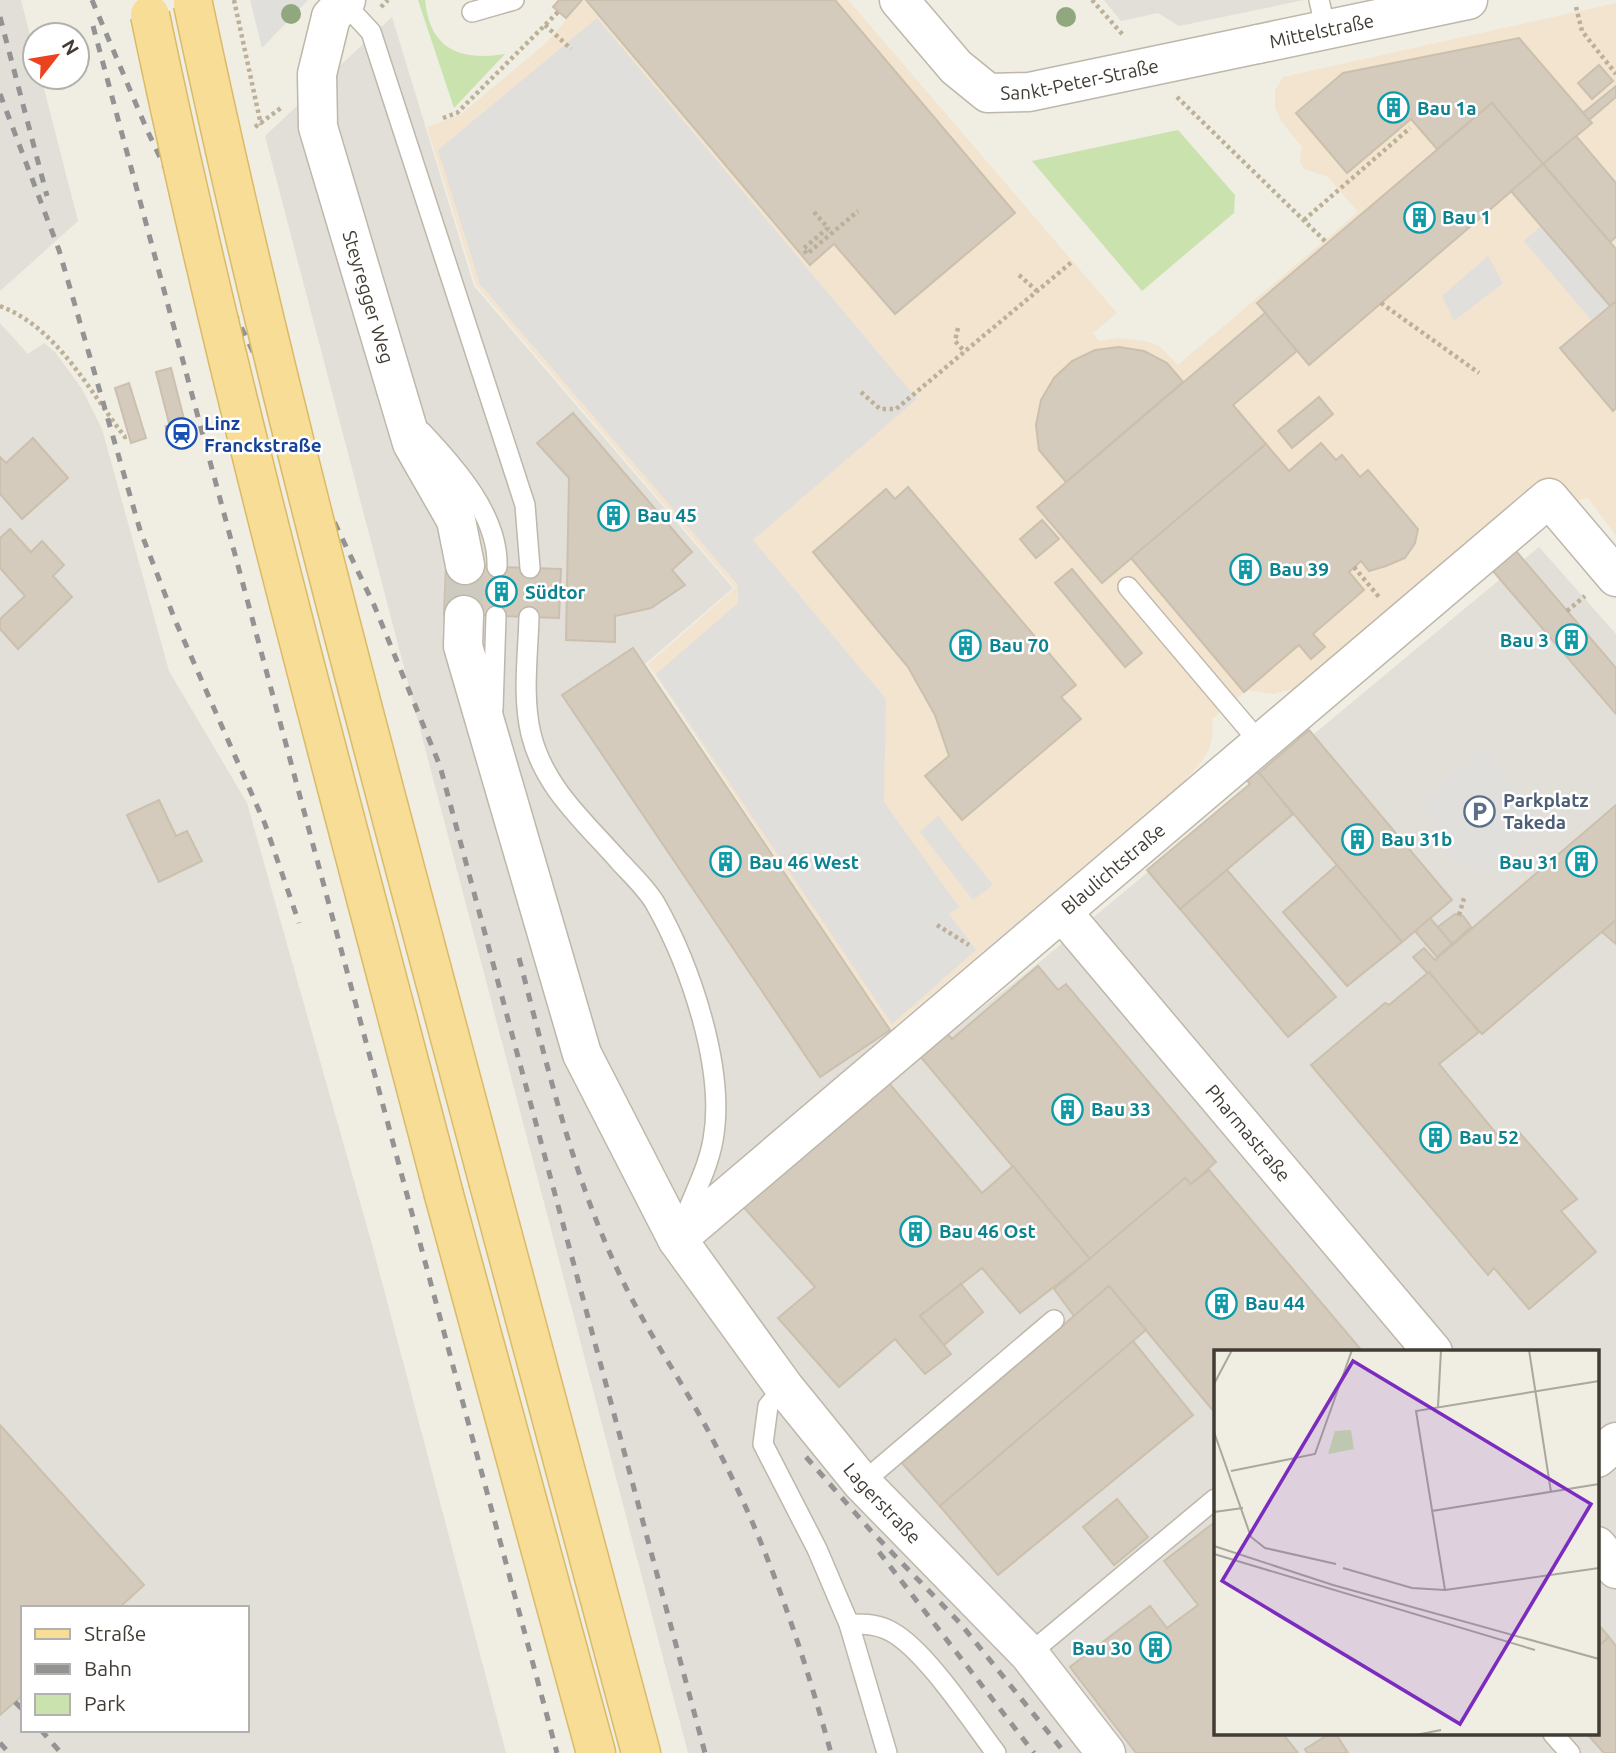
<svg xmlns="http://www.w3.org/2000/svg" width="1616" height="1753" viewBox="0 0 1616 1753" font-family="Ubuntu,sans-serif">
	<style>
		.commercial { fill: #f2e4cf }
		.industrial { fill: #e2ded8; fill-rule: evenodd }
		.green { fill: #cae3ae }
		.parking { fill: #e1dfdc }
		.building { fill: #d4cbbd; stroke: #cbc0ad; stroke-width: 2 }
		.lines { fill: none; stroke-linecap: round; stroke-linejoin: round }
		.minor-tunnel { stroke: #cdcac0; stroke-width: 38; stroke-dasharray: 38 19; stroke-linecap: butt }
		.service-casing { stroke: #beb7aa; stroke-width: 22 }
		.minor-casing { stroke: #beb7aa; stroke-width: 41 }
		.tertiary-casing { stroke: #beb7aa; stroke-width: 41 }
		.primary-casing { stroke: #dbba67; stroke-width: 41 }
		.path { stroke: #bcb099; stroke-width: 4.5; stroke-dasharray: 3.5 3.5; stroke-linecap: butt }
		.service { stroke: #fff; stroke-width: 19 }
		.minor { stroke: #fff; stroke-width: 38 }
		.tertiary { stroke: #fff; stroke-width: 38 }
		.primary { stroke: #f7dd95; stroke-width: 38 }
		.rail { stroke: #939393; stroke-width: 5; stroke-dasharray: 9 9; stroke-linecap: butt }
		.primary-bridge-casing { stroke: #dbba67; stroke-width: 41; stroke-linecap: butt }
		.primary-bridge { stroke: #f7dd95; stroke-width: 38 }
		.tree { fill: #91a87e }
		.labels { text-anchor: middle; stroke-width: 5; stroke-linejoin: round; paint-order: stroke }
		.street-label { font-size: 19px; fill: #423d34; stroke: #fff }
		.culture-label { font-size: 19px; font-weight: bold; fill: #0d838f; stroke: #fff; text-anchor: start }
		.transit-label { font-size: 19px; font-weight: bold; fill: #164399; stroke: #fff; text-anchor: start }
		.service-label { font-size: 19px; font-weight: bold; fill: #4e5e75; stroke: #fff; text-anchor: start }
		.inset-road { fill: none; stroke: #aaa79d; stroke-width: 2 }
		.view { fill: #7b2cbf; fill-opacity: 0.15; stroke: #7b2cbf; stroke-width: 3.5 }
		.inset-edge { fill: none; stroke: #423d34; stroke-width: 3.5 }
	</style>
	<rect width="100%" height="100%" fill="#f0ede3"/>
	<path class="commercial" d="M 584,0 L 848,0 L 1117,313 L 1093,333 L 1099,341 L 1119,338 L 1145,341 L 1159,346 L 1178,365 L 1358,212 L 1328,177 L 1304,169 L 1300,162 L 1302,147 L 1281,121 L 1275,107 L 1275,90 L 1283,77 L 1616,3 L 1616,536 L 1588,498 L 1491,521 L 1296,688 L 1273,694 L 1247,690 L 1212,719 L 1213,732 L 1210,747 L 1202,761 L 1184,781 L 890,1030 L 648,664 L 735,588 L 476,285 L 427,127 L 460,115 L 545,44 Z"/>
	<g class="industrial">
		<path d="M 0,0 L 21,0 L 35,55 L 35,77 L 41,77 L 78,221 L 0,291 Z"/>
		<path d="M 1104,0 L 1304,0 L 1179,26 L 1158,13 L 1121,21 Z"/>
		<path d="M 392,17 L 474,286 L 733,588 L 645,664 L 890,1030 L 920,1056 L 1024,975 L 1539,547 L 1616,634 L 1616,1753 L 688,1753 L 265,136 ZM 1215,1352 L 1597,1352 L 1597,1734 L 1215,1734 Z"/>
		<path d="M 0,323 L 28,354 L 44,343 L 55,352 L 82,389 L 102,429 L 169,671 L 247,803 L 373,1248 L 506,1753 L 0,1753 ZM 23,1608 L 247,1608 L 247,1730 L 23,1730 Z"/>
	</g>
	<g class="green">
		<path d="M 418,0 L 425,0 C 430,50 460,61 505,54 L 454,108 Z"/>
		<path d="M 1178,130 L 1235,195 L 1234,213 L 1142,291 L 1032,161 Z"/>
	</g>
	<g class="parking">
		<path d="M 250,0 L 308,0 L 262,48 Z"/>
		<path d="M 597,18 L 917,399 L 753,540 L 886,699 L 884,802 L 959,907 L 949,914 L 976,950 L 892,1024 L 656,674 L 738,603 L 738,585 L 480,284 L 438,150 Z"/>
		<path d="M 1541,226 L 1610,306 L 1592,321 L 1524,241 Z"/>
		<path d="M 1488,256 L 1503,283 L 1454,321 L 1442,296 Z"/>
		<path d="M 1483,748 L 1544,824 L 1481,876 L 1468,860 L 1458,869 L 1442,848 L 1424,798 Z"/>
		<path d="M 938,816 L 993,885 L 973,900 L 920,832 Z"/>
	</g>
	<g class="building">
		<path d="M 582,0 L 566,18 L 553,7 L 559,0 Z"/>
		<path d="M 586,0 L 835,0 L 1015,213 L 895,314 L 834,244 L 810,265 Z"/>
		<path d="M 1519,38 L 1592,123 L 1543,164 L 1492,103 L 1437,149 L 1411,119 L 1347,173 L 1296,113 L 1343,73 Z"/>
		<path d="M 1599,65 L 1613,81 L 1592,99 L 1578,83 Z"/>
		<path d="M 1616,86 L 1616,97 L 1589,120 L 1583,113 Z"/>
		<path d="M 1492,103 L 1543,164 L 1309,365 L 1257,303 Z"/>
		<path d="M 1576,136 L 1616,183 L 1616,237 L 1610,242 L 1543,164 Z"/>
		<path d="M 1543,164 L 1616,249 L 1616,301 L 1610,306 L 1511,191 Z"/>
		<path d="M 1616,301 L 1616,408 L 1613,411 L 1560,348 Z"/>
		<path d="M 1265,313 L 1297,351 L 1233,405 L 1266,444 L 1102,583 L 1037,507 Z"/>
		<path d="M 1119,347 L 1144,351 L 1167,363 L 1183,382 L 1066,482 L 1039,450 L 1036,425 L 1041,400 L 1054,378 L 1072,361 L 1095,350 Z"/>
		<path d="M 171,368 L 185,423 L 170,427 L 156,372 Z"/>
		<path d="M 129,383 L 146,438 L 131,443 L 115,388 Z"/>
		<path d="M 1319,397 L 1333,414 L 1292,448 L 1278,431 Z"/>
		<path d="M 573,413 L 692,552 L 672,570 L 685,585 L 651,608 L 615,616 L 615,642 L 566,640 L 569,478 L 537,443 Z"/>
		<path d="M 33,438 L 68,478 L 22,519 L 0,494 L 0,457 L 6,463 Z"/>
		<path d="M 1321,443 L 1336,460 L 1342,455 L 1360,477 L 1368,470 L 1418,529 L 1415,543 L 1405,558 L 1386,566 L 1369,571 L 1361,561 L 1349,572 L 1364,590 L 1313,634 L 1325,647 L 1311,659 L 1299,645 L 1244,692 L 1131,558 L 1266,444 L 1289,471 Z"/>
		<path d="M 908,487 L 1076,685 L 1061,697 L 1081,719 L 962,820 L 925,776 L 949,756 L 935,715 L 908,667 L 813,552 L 886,489 L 895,499 Z"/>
		<path d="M 1042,520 L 1059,539 L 1036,558 L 1020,539 Z"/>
		<path d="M 10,529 L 31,552 L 42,541 L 64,565 L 53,576 L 72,597 L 18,649 L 0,629 L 0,619 L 25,596 L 0,568 L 0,538 Z"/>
		<path d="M 1516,551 L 1616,668 L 1616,714 L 1493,571 Z"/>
		<path d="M 446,565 L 561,569 L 559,618 L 444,614 Z"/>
		<path d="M 1072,569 L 1142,653 L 1125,667 L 1055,583 Z"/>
		<path d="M 633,648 L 890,1030 L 820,1077 L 562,695 Z"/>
		<path d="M 1309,730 L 1452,900 L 1402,942 L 1259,773 Z"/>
		<path d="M 1253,770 L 1261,775 L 1293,814 L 1180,909 L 1147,870 L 1250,784 L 1244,777 Z"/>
		<path d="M 159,800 L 176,836 L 187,831 L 202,861 L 159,882 L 127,815 Z"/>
		<path d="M 1616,805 L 1616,920 L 1482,1034 L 1413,957 L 1424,948 L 1435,960 Z"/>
		<path d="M 1337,865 L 1402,942 L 1347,986 L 1283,912 Z"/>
		<path d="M 1227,870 L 1336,997 L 1288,1037 L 1180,909 Z"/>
		<path d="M 1455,914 L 1463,916 L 1471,927 L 1452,944 L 1438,927 Z"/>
		<path d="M 1430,918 L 1452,944 L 1437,957 L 1415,931 Z"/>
		<path d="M 1616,920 L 1616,944 L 1602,932 Z"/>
		<path d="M 1038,966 L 1058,990 L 1066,984 L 1216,1162 L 1191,1184 L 1185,1178 L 1090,1259 L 920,1056 L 947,1033 L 952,1039 Z"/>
		<path d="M 1429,972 L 1479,1032 L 1439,1064 L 1504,1143 L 1519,1132 L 1577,1199 L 1561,1211 L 1596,1252 L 1529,1309 L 1494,1268 L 1488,1275 L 1311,1065 L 1385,1003 L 1389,1005 Z"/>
		<path d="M 887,1081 L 982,1193 L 1013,1166 L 1090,1259 L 1020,1313 L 982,1268 L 920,1316 L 951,1354 L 925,1374 L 895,1339 L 839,1387 L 778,1318 L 815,1287 L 740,1203 Z"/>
		<path d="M 1209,1170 L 1363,1352 L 1215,1352 L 1215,1413 L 1109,1286 L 1074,1316 L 1054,1289 L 1185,1178 L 1191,1184 Z"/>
		<path d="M 961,1284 L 983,1312 L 944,1345 L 920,1316 Z"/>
		<path d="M 1109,1286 L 1146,1330 L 940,1506 L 902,1463 Z"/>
		<path d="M 1133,1341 L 1193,1415 L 998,1575 L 940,1506 Z"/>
		<path d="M 0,1425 L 144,1585 L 119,1608 L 23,1608 L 23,1695 L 0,1715 Z"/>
		<path d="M 1117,1499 L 1148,1537 L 1114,1565 L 1083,1527 Z"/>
		<path d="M 1215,1522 L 1215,1734 L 1283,1734 L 1298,1753 L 1136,1753 L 1070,1667 L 1150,1606 L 1167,1628 L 1198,1605 L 1164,1561 Z"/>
		<path d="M 1597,1623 L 1609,1637 L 1597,1648 Z"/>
		<path d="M 1609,1637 L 1616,1646 L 1616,1753 L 1604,1753 L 1587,1734 L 1597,1734 L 1597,1648 Z"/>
		<path d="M 1329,1734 L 1336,1734 L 1348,1753 L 1307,1753 L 1305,1749 Z"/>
	</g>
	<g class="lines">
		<path class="minor-tunnel" d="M 464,615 L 465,565"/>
		<defs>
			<g id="service">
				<path d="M 1319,0 L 1326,30"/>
				<path d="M 344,3 L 371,32 L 525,505 L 530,568"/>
				<path d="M 472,12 L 514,0"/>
				<path d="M 422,432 C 455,467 499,516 497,567"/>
				<path d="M 1128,587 L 1261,744"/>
				<path d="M 529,617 C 528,655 522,696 531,734 C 544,788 585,822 620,862 C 632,875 646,888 655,903 C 690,965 726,1069 713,1140 C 708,1169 692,1198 682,1225"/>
				<path d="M 493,709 L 496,616"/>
				<path d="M 784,1387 L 768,1406 L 763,1444 L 817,1549 L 849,1624 L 887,1753"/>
				<path d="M 862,1483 L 1054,1320"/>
				<path d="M 849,1624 C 865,1624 878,1624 892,1632 C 926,1651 971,1720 996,1753"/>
				<path d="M 1029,1654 L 1215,1499"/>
				<path d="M 1553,1734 L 1570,1753"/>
			</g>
			<g id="minor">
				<path id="s1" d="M 331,17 L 317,74 L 318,127 L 412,443 L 456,520 L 465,565"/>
				<path id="s2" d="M 1258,44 L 1468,0"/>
				<path id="s3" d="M 464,615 L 463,646 L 582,1054 L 677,1239 L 784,1387 L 862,1483 L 1029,1654 L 1106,1753"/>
				<path id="s4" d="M 1062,912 L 1433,1352"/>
				<path id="s5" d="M 677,1239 L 1549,498 L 1616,577"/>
				<path d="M 1597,1458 L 1616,1442"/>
				<path d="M 1597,1546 L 1616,1569"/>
			</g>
			<g id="tertiary">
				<path id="s6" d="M 899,0 L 956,67 L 988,93 L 1029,92 L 1258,44"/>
				<path d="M 331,17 L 346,0"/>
			</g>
			<g id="primary">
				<path d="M 489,1184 L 641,1753"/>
				<path d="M 444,1195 L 596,1753"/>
			</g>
		</defs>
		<use href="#service" class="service-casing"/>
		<use href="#minor" class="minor-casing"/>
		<use href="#tertiary" class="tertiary-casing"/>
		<use href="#primary" class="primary-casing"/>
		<g class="path">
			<path d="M 234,0 L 261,125"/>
			<path d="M 1092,0 L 1123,35"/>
			<path d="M 381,7 L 388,0"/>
			<path d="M 1576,7 L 1582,31 L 1616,74"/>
			<path d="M 545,25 L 571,49"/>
			<path d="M 1177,97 L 1327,243"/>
			<path d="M 443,118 L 457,113 L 559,11"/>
			<path d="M 255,127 L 281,108"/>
			<path d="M 814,212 L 828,228 L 803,249 L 807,254 L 858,211"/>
			<path d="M 1304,220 L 1410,128"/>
			<path d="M 1019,275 L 1037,291"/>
			<path d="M 1381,303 L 1479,373"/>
			<path d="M 0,306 C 58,328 89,391 125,437 L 129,436"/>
			<path d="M 958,328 L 955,341 L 965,352"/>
			<path d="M 861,392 L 880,409 L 896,409 L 1073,261"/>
			<path d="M 165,428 L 191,422"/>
			<path d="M 1354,567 L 1379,597"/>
			<path d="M 1567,611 L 1585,596"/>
			<path d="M 1459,915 L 1465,895"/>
			<path d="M 937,925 L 969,945"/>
		</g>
		<use href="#service" class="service"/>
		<use href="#minor" class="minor"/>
		<use href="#tertiary" class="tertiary"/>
		<use href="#primary" class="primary"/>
		<g class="rail">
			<path d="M 92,0 L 147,130 L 374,605 L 440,766 L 705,1753"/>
			<path d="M 0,17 L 47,196"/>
			<path d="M 93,26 L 557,1753"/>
			<path d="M 0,94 L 59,250 L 140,530 L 175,620 L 265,824 L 299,923"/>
			<path d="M 519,958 C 547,1064 571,1171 618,1271 C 646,1332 686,1386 716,1446 C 767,1543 802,1648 831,1753"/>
			<path d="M 806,1457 L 872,1532 L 960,1623 L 1065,1753"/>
			<path d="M 879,1552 L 1034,1753"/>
			<path d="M 15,1702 L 23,1710"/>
			<path d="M 41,1730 L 61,1753"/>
			<path d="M 0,1743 L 9,1753"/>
		</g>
		<defs>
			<g id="primary-bridge">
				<path d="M 193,4 C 277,401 385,792 489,1184"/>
				<path d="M 150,15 C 233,412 342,803 444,1195"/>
			</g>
		</defs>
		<use href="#primary-bridge" class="primary-bridge-casing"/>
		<use href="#primary-bridge" class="primary-bridge"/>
	</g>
	<g class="tree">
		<circle cx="291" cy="14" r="10"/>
		<circle cx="1066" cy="17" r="10"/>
	</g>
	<defs>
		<symbol id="building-ring" viewBox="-11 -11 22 22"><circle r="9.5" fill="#fff" stroke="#0f9aa8" stroke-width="1.5"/><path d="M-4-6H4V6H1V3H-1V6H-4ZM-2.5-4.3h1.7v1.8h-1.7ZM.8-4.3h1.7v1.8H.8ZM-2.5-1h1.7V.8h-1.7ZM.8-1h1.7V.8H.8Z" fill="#0f9aa8"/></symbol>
		<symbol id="station-ring" viewBox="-11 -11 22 22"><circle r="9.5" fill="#fff" stroke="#1a4fb4" stroke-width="1.5"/><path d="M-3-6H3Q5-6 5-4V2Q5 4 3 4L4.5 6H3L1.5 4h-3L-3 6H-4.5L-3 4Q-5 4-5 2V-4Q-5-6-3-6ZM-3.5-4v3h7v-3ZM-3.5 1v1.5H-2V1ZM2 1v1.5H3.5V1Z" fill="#1a4fb4"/></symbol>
		<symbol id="parking-ring" viewBox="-11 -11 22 22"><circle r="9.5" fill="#fff" stroke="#5c6f8a" stroke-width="1.5"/><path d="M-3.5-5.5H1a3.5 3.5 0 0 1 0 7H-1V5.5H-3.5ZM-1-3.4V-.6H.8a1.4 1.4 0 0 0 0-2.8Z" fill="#5c6f8a"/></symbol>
	</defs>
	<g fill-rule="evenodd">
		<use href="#building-ring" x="1376" y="90" width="35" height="35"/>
		<use href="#building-ring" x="1402" y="200" width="35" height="35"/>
		<use href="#station-ring" x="164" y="416" width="35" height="35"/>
		<use href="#building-ring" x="596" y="498" width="35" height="35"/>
		<use href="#building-ring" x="1228" y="552" width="35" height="35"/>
		<use href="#building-ring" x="484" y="574" width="35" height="35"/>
		<use href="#building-ring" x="1554" y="622" width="35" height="35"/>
		<use href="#building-ring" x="948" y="628" width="35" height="35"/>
		<use href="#parking-ring" x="1462" y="794" width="35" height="35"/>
		<use href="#building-ring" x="1340" y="822" width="35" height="35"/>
		<use href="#building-ring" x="708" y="844" width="35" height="35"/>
		<use href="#building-ring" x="1564" y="844" width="35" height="35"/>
		<use href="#building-ring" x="1050" y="1092" width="35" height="35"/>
		<use href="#building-ring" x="1418" y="1120" width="35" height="35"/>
		<use href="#building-ring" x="898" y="1214" width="35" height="35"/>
		<use href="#building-ring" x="1204" y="1286" width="35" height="35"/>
		<use href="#building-ring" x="1138" y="1630" width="35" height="35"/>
	</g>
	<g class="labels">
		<g class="street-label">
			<text dy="7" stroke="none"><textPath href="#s2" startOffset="65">Mittelstraße</textPath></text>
			<text dy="7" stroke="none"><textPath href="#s6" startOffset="222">Sankt-Peter-Straße</textPath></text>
			<text dy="7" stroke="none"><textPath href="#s1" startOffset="289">Steyregger Weg</textPath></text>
			<text dy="7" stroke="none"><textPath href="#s5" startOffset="572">Blaulichtstraße</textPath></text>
			<text dy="7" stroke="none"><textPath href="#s4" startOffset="289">Pharmastraße</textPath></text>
			<text dy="7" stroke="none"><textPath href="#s3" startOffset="999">Lagerstraße</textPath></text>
		</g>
		<g class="culture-label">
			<text x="1417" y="115">Bau 1a</text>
			<text x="1442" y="224">Bau 1</text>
			<text x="637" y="522">Bau 45</text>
			<text x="1269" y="576">Bau 39</text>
			<text x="525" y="599">Südtor</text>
			<text x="1549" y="647" text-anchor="end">Bau 3</text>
			<text x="989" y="652">Bau 70</text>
			<text x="1381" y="846">Bau 31b</text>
			<text x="749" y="869">Bau 46 West</text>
			<text x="1559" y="869" text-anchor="end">Bau 31</text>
			<text x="1091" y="1116">Bau 33</text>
			<text x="1459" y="1144">Bau 52</text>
			<text x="939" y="1238">Bau 46 Ost</text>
			<text x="1245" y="1310">Bau 44</text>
			<text x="1132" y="1655" text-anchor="end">Bau 30</text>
		</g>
		<g class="transit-label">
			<text x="204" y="430">Linz<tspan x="204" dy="22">Franckstraße</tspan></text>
		</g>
		<g class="service-label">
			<text x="1503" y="807">Parkplatz<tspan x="1503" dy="22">Takeda</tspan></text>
		</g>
	</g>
	<g transform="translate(1214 1350)">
		<rect width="385" height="385" fill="#f0ede3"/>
		<path d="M 137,80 L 140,99 L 114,104 L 121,81 Z" fill="#cae3ae"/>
		<path class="inset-road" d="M 315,0 L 337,142M 0,34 L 18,0M 224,57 L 227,0M 0,82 L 37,187 L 51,198 L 122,214M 17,121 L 101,104 L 138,0M 218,161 L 385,134M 0,162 L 29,158M 0,196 L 119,235 L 385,309M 0,204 L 321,300M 129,218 L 198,238 L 231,240 L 385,218M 231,240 L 202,61 L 385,31M 202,385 L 227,380"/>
		<path class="view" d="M 139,11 L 377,154 L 246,374 L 8,231 Z"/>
		<rect width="385" height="385" class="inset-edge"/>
	</g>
	<rect x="21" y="1606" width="228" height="126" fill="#ffffff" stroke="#b3b1ae" stroke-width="2"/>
	<rect x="35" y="1629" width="35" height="10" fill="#f7dd95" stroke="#b3b1ae" stroke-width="2"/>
	<text x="84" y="1641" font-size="21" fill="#423d34">Straße</text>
	<rect x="35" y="1664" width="35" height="10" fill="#939393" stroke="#b3b1ae" stroke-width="2"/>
	<text x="84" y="1676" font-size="21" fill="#423d34">Bahn</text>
	<rect x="35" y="1694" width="35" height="21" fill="#cae3ae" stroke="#b3b1ae" stroke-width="2"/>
	<text x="84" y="1711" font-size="21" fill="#423d34">Park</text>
	<g transform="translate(56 56) rotate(59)"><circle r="33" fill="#ffffff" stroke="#b3b1ae" stroke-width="2"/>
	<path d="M0-5L12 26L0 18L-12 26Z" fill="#ec421f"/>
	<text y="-10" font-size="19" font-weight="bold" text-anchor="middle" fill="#423d34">N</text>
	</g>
</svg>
